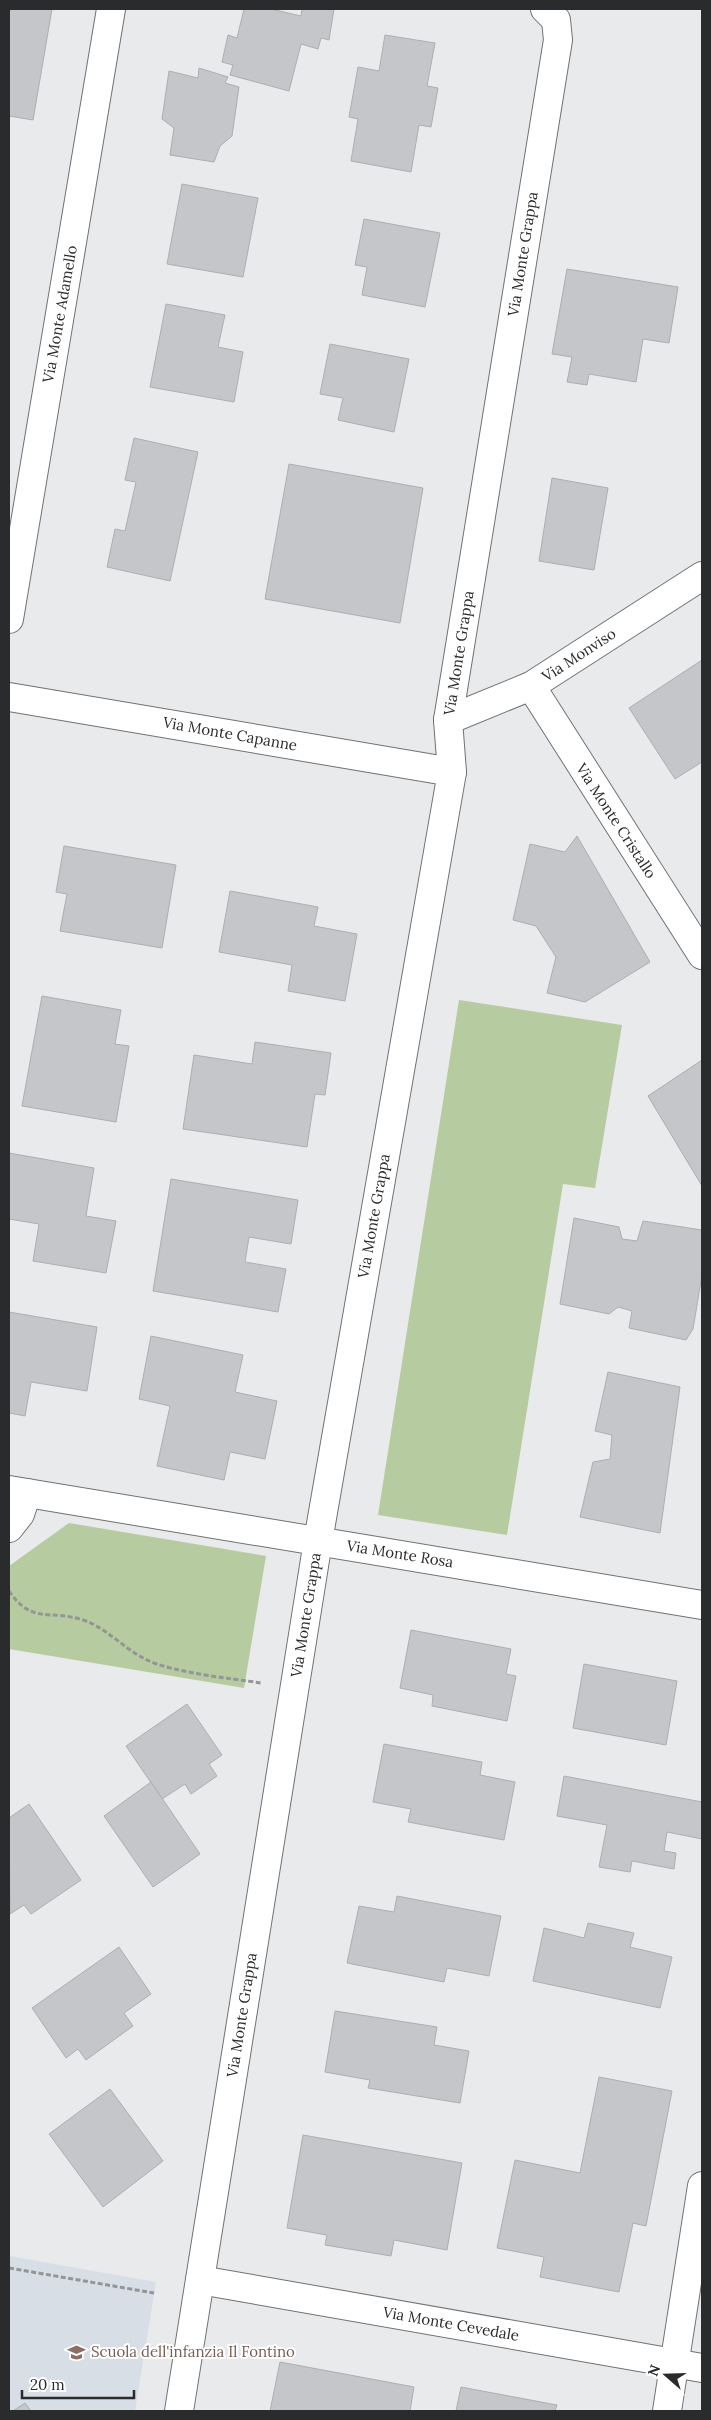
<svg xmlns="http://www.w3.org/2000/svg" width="711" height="2420" viewBox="0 0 711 2420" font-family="Lora,serif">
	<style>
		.built { fill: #d7dee6 }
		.green { fill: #b7cba0 }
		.building { fill: #c5c6c9; stroke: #acaeb0 }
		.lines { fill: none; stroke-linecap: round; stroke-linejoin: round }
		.street-casing { stroke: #707274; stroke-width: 30 }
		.path { stroke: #939596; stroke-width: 3; stroke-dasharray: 5 2.5; stroke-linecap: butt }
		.street { stroke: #fff; stroke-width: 28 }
		.labels { text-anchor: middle; stroke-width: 4; stroke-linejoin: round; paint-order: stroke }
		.street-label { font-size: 15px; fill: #2a2b2c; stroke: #fff }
		.education-label { font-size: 15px; fill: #785e54; stroke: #fff; text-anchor: start }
	</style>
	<rect width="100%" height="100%" fill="#e8eaec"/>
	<path class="built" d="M 9,2256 L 156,2282 L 135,2411 L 9,2411 Z"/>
	<g class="green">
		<path d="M 459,1000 L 622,1025 L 595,1188 L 563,1184 L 507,1535 L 378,1515 Z"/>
		<path d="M 69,1523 L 266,1556 L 244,1688 L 9,1649 L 9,1566 Z"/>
	</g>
	<g class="building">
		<path d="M 9,9 L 52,9 L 33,120 L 9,116 Z"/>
		<path d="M 244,9 L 271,9 L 301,16 L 302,9 L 334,9 L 329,40 L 321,38 L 318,49 L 301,44 L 289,91 L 230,75 L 233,65 L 222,62 L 228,35 L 237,38 Z"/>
		<path d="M 385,35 L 435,43 L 427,86 L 438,88 L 431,127 L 419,125 L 411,172 L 351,161 L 358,119 L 349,117 L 358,67 L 379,71 Z"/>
		<path d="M 199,68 L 228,77 L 225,83 L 239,87 L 232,136 L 220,146 L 214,162 L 170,155 L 174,128 L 162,119 L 169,71 L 198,78 Z"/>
		<path d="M 182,184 L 258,198 L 243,277 L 167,264 Z"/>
		<path d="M 364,219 L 440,233 L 425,307 L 362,295 L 367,267 L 355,265 Z"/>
		<path d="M 567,269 L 678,287 L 669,343 L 643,339 L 636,382 L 589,374 L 587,385 L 567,382 L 572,357 L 552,354 Z"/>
		<path d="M 166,304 L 225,315 L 218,347 L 243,352 L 234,402 L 150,387 Z"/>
		<path d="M 330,344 L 409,359 L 394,432 L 338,420 L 343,398 L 320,394 Z"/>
		<path d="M 134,438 L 198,452 L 170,581 L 107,567 L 115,529 L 125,531 L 136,482 L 125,480 Z"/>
		<path d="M 289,464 L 423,488 L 400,623 L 265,599 Z"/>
		<path d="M 552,478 L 608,488 L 594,570 L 539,561 Z"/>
		<path d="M 702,660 L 702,762 L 675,779 L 629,708 Z"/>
		<path d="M 577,836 L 650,962 L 585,1002 L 547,993 L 556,957 L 536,926 L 513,920 L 530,844 L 565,852 Z"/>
		<path d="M 64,846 L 176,865 L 162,948 L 60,931 L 67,894 L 56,892 Z"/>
		<path d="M 230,891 L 318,907 L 314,926 L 357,934 L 345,1001 L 288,991 L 292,965 L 219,952 Z"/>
		<path d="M 42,996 L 121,1010 L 115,1044 L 129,1046 L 116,1122 L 22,1106 Z"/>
		<path d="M 255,1042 L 331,1053 L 325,1095 L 315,1094 L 307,1147 L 183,1129 L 194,1055 L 252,1064 Z"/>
		<path d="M 702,1060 L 702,1186 L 648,1096 Z"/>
		<path d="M 9,1153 L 94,1168 L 86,1216 L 116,1221 L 106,1273 L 33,1261 L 39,1224 L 9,1219 Z"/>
		<path d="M 171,1179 L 298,1200 L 291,1244 L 249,1237 L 245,1262 L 286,1269 L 278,1312 L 153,1291 Z"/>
		<path d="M 574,1218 L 619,1227 L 622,1239 L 637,1241 L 643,1221 L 702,1230 L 702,1275 L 693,1329 L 686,1340 L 629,1328 L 632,1311 L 618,1307 L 609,1314 L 560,1304 Z"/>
		<path d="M 9,1312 L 97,1327 L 87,1391 L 31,1382 L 25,1416 L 9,1413 Z"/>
		<path d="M 151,1336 L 243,1355 L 235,1392 L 277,1401 L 265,1459 L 230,1452 L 224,1480 L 157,1466 L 170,1406 L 139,1399 Z"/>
		<path d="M 608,1372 L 680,1387 L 660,1533 L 580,1517 L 593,1462 L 610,1459 L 612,1435 L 595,1431 Z"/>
		<path d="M 411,1630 L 511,1649 L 506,1674 L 516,1676 L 507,1721 L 432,1706 L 433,1695 L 400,1688 Z"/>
		<path d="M 584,1664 L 677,1681 L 666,1745 L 573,1728 Z"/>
		<path d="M 187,1704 L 222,1755 L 209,1764 L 217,1776 L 191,1794 L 185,1784 L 162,1799 L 126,1746 Z"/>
		<path d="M 384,1744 L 482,1762 L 480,1775 L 515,1782 L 504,1840 L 408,1822 L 411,1809 L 373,1802 Z"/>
		<path d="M 564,1776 L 702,1802 L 702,1839 L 667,1832 L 664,1851 L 676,1853 L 674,1869 L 632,1861 L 630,1872 L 599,1867 L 607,1825 L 557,1816 Z"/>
		<path d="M 151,1782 L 200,1854 L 153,1887 L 104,1816 Z"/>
		<path d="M 29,1804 L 81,1880 L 31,1914 L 24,1905 L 10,1914 L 9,1818 Z"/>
		<path d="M 397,1896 L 501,1916 L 489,1976 L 447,1968 L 444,1982 L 347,1963 L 359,1906 L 394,1912 Z"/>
		<path d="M 588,1923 L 634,1933 L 630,1947 L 672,1957 L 660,2008 L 533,1981 L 544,1928 L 584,1938 Z"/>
		<path d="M 119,1947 L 151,1994 L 124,2013 L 133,2026 L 86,2060 L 78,2049 L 66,2058 L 32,2008 Z"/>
		<path d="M 335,2011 L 437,2027 L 434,2045 L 469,2051 L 460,2103 L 368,2088 L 370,2080 L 325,2072 Z"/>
		<path d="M 599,2077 L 672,2091 L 646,2226 L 633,2223 L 619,2292 L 540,2277 L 544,2257 L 497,2248 L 515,2160 L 580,2173 Z"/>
		<path d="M 110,2089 L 163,2161 L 103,2207 L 49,2134 Z"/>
		<path d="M 303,2135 L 462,2163 L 447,2250 L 394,2240 L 391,2256 L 325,2245 L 327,2235 L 287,2228 Z"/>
		<path d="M 280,2362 L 414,2387 L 410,2411 L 270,2411 Z"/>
		<path d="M 461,2387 L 557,2405 L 555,2411 L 456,2411 Z"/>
		<path d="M 25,2403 L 31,2411 L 13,2411 Z"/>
	</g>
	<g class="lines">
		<defs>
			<g id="street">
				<path d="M 9,619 L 111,9"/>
				<path d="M 531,686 L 702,955"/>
				<path d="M 9,697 L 452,772"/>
				<path d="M 448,720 L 531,686 L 702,576"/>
				<path d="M 9,1490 L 702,1605"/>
				<path d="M 9,1528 L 20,1514 L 27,1493"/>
				<path d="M 200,2280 L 702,2368"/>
				<path d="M 179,2411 L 318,1541 L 452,772 L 448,720 L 558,40 L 556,20 L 545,9"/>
				<path d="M 667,2411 L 702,2186"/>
			</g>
		</defs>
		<use href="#street" class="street-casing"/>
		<g class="path">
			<path d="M 9,1591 C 32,1625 50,1609 83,1620 C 107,1628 123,1648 145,1659 C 173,1673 229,1678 261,1683"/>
			<path d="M 9,2268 L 154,2293"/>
		</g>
		<use href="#street" class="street"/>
	</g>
	<defs>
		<symbol id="school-bare" viewBox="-9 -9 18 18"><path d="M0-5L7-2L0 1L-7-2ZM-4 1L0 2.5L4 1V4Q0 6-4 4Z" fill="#8d6e63" stroke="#fff" stroke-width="2.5" paint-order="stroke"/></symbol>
	</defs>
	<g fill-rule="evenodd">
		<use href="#school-bare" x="64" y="2340" width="25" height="25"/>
	</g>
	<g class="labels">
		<g class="street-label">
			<text transform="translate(523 254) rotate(-81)" y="5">Via Monte Grappa</text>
			<text transform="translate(60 314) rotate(-80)" y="5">Via Monte Adamello</text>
			<text transform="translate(459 653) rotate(-81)" y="5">Via Monte Grappa</text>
			<text transform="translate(579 655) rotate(-33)" y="5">Via Monviso</text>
			<text transform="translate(230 734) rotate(10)" y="5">Via Monte Capanne</text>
			<text transform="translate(616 821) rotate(57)" y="5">Via Monte Cristallo</text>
			<text transform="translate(374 1216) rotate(-80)" y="5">Via Monte Grappa</text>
			<text transform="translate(400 1554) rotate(9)" y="5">Via Monte Rosa</text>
			<text transform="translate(306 1615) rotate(-81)" y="5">Via Monte Grappa</text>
			<text transform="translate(242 2015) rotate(-81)" y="5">Via Monte Grappa</text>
			<text transform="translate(451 2324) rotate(10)" y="5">Via Monte Cevedale</text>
		</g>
		<g class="education-label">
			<text x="91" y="2357">Scuola dell'infanzia Il Fontino</text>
		</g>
	</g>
	<rect width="711" height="2420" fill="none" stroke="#2a2b2c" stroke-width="20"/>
	<g transform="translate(666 2375) rotate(290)" stroke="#ffffff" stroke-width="4" paint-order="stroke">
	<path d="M0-4L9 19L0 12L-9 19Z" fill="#2a2b2c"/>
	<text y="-8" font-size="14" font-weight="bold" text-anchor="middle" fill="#2a2b2c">N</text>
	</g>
	<path d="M22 2390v8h112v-8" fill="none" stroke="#2a2b2c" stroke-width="2.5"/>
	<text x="30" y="2390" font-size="15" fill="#2a2b2c" stroke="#ffffff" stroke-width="4" paint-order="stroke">20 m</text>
</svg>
